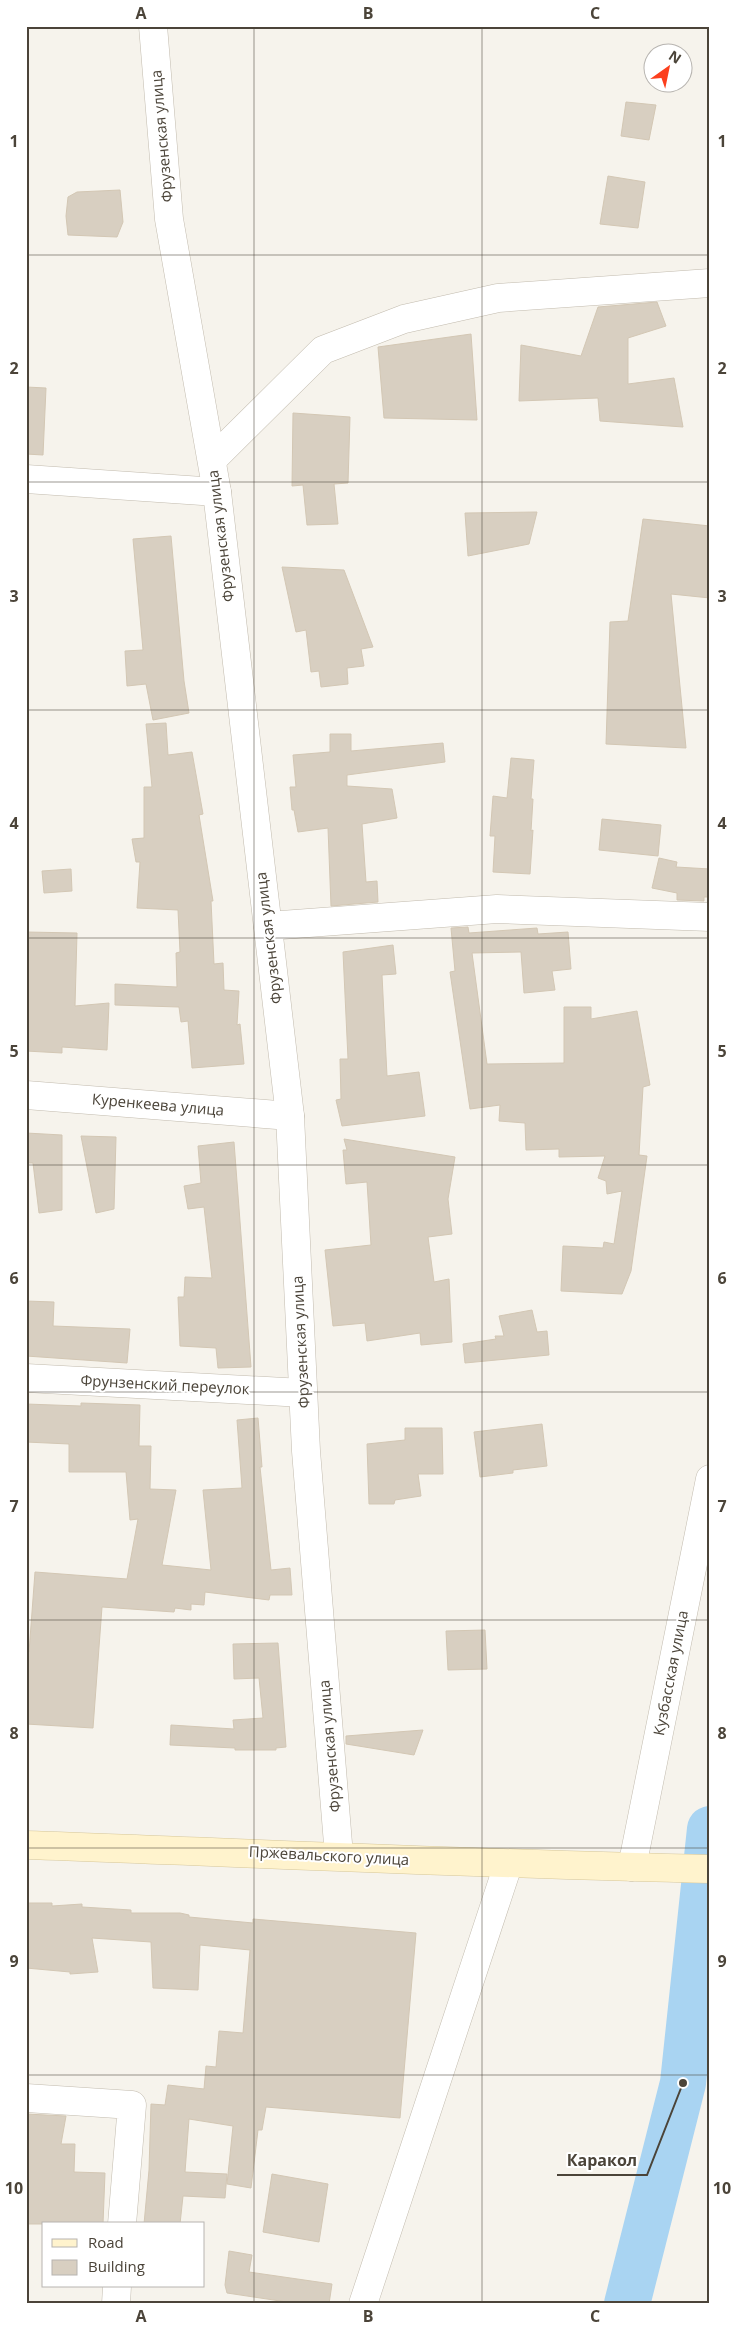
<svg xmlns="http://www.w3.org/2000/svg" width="736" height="2330" viewBox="0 0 736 2330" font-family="'Open Sans',sans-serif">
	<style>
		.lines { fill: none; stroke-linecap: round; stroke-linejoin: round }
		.river { stroke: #a9d4f2; stroke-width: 46 }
		.building { fill: #d8cfc1; stroke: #d3c7b4 }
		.street-casing { stroke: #c2bbae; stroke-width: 29 }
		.secondary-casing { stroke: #d6c79b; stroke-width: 29 }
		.street { stroke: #fff; stroke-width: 28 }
		.secondary { stroke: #fff3cd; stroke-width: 28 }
		.grid { fill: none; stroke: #4b4439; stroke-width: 1; stroke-opacity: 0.55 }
		.labels { text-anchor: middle; stroke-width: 4; stroke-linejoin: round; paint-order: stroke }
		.street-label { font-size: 15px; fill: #4b4439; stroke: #fff }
		.leader { fill: none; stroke: #4b4439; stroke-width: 2 }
		.callout-dot { fill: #4b4439; stroke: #fff; stroke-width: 2 }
		.callout-label { font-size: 16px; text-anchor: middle; font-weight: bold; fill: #4b4439; stroke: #fff; stroke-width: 4; stroke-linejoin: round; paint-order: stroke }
		.neatline { fill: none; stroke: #4b4439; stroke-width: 2 }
		.grid-label { font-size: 16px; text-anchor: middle; font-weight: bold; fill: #4b4439 }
	</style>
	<rect width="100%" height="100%" fill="#f6f3ec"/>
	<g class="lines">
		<path class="river" d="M 627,2304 L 683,2083 L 710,1829"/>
	</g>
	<g class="building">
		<path d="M 626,102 L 656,105 L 649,140 L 621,136 Z"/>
		<path d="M 608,176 L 645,182 L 638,228 L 600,224 Z"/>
		<path d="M 120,190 L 123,222 L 117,237 L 68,235 L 66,216 L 68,197 L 77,192 Z"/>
		<path d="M 657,302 L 666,326 L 628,338 L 628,384 L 674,378 L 683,427 L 600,421 L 598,398 L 519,401 L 521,345 L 581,356 L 598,307 Z"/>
		<path d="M 471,334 L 477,420 L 384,418 L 378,347 Z"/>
		<path d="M 26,387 L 46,388 L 43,455 L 26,454 Z"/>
		<path d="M 293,413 L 350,417 L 348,483 L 334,484 L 338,524 L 307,525 L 303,485 L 292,486 Z"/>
		<path d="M 537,512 L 529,544 L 468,556 L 465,513 Z"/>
		<path d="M 643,519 L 710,526 L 710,598 L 671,594 L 686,748 L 606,744 L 610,622 L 628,621 Z"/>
		<path d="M 171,536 L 184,681 L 189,713 L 153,720 L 146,684 L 127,686 L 125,651 L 143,650 L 133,539 Z"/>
		<path d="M 282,567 L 344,570 L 373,647 L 361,649 L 364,666 L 347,668 L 348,684 L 321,687 L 319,671 L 311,672 L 306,630 L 296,632 Z"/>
		<path d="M 166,723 L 168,755 L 192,752 L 203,814 L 199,815 L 213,901 L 211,901 L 214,964 L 223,963 L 224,990 L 239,991 L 237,1025 L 240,1024 L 244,1064 L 192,1068 L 188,1021 L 181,1022 L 179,1007 L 115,1005 L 115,984 L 177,987 L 176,953 L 180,952 L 178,910 L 137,908 L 140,862 L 136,862 L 132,839 L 144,838 L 144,787 L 152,787 L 146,724 Z"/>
		<path d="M 330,734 L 351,734 L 351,751 L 443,743 L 445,762 L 347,775 L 347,786 L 392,789 L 397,818 L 362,824 L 366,882 L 377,881 L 378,902 L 331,906 L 328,828 L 298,832 L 294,810 L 292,810 L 290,787 L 296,787 L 293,755 L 330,752 Z"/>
		<path d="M 511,758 L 534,760 L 531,799 L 533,799 L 531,831 L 533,830 L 530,874 L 493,872 L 495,836 L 490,836 L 493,796 L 507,798 Z"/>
		<path d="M 602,819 L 661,825 L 658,856 L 599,850 Z"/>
		<path d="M 659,858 L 677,862 L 676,867 L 710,869 L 710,897 L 704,897 L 704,901 L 677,900 L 677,893 L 652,888 Z"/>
		<path d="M 71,869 L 72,891 L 44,893 L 42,871 Z"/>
		<path d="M 468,927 L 469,933 L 537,928 L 538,934 L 568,932 L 571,969 L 552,971 L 555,990 L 524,993 L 521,952 L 472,953 L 487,1064 L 564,1063 L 564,1007 L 591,1007 L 591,1019 L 637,1011 L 650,1085 L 643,1087 L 639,1155 L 647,1156 L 631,1271 L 622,1294 L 561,1291 L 563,1246 L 603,1248 L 604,1242 L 614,1244 L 622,1191 L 607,1194 L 606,1181 L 598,1178 L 605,1156 L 559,1157 L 559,1149 L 526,1150 L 525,1123 L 499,1121 L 500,1105 L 470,1109 L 450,972 L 455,971 L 451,928 Z"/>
		<path d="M 26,932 L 77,933 L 75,1006 L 109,1003 L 107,1050 L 62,1047 L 62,1053 L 26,1051 Z"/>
		<path d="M 393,945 L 396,974 L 382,975 L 387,1076 L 419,1072 L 425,1116 L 342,1126 L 336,1100 L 341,1099 L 340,1059 L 348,1059 L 343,952 Z"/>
		<path d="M 26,1133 L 62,1135 L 62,1210 L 39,1213 L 33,1163 L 26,1163 Z"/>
		<path d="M 81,1136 L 116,1137 L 114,1209 L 96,1213 Z"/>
		<path d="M 344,1139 L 455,1157 L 448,1199 L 452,1234 L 428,1237 L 434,1282 L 449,1279 L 452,1342 L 421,1345 L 420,1333 L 367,1341 L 365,1323 L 333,1326 L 325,1250 L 371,1245 L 367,1182 L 346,1184 L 343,1150 L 347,1150 Z"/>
		<path d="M 234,1142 L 251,1367 L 218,1368 L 216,1348 L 180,1346 L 178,1297 L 184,1297 L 185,1277 L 212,1278 L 204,1207 L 188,1209 L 184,1186 L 201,1183 L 198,1146 Z"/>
		<path d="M 26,1301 L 54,1302 L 53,1326 L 130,1329 L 127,1363 L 26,1356 Z"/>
		<path d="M 532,1310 L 537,1332 L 547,1331 L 549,1355 L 465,1363 L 463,1344 L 496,1339 L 495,1336 L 504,1336 L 499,1316 Z"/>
		<path d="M 81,1403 L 140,1405 L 139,1446 L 151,1446 L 150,1489 L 176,1490 L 162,1565 L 211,1570 L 203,1490 L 242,1488 L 237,1420 L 258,1418 L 262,1467 L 260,1467 L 271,1570 L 290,1568 L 292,1595 L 270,1595 L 269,1600 L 205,1592 L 204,1605 L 191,1604 L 191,1610 L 175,1608 L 174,1612 L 102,1607 L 93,1728 L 26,1724 L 26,1652 L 29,1652 L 35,1572 L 127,1579 L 138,1519 L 130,1520 L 126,1472 L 69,1472 L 69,1444 L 26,1442 L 26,1404 L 81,1406 Z"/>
		<path d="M 542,1424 L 547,1466 L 513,1470 L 513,1473 L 480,1477 L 474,1432 Z"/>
		<path d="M 405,1428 L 442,1428 L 443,1474 L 418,1474 L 421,1496 L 395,1500 L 394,1504 L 369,1504 L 367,1444 L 405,1440 Z"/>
		<path d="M 485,1630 L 487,1669 L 448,1670 L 446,1631 Z"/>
		<path d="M 278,1643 L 286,1747 L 276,1748 L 276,1750 L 235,1750 L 235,1748 L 170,1745 L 171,1725 L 234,1729 L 233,1720 L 263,1718 L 259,1678 L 234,1679 L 233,1644 Z"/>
		<path d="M 423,1730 L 414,1755 L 346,1744 L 346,1736 Z"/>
		<path d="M 26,1903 L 52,1903 L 52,1906 L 82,1904 L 82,1907 L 131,1910 L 131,1913 L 180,1913 L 189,1915 L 189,1917 L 253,1923 L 253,1919 L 416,1933 L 400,2118 L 266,2107 L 262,2130 L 258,2130 L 251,2188 L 227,2184 L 233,2126 L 189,2119 L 185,2172 L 227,2174 L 225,2198 L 183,2196 L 180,2224 L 144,2224 L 149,2170 L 151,2104 L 165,2105 L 168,2085 L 204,2089 L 206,2066 L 216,2067 L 219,2031 L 243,2033 L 250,1950 L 200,1945 L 198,1990 L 153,1988 L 151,1942 L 92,1938 L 98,1972 L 70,1974 L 70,1972 L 26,1968 Z"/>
		<path d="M 26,2114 L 66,2116 L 61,2144 L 75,2144 L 74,2172 L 105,2173 L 103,2224 L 26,2224 Z"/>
		<path d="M 272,2174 L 328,2184 L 319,2242 L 263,2232 Z"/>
		<path d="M 229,2251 L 252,2255 L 249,2272 L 332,2284 L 329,2304 L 300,2304 L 227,2293 L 225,2285 Z"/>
	</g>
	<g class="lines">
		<defs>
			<g id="street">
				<path d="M 153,26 L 169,219 L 217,492 L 290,1116 L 306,1451 L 339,1856"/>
				<path d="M 212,460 L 323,350 L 404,319 L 498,298 L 710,283"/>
				<path d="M 26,479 L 217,492"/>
				<path d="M 268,926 L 497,909 L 710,917"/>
				<path d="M 26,1095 L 290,1116"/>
				<path d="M 26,1378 L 303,1393"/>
				<path d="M 632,1867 L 710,1479"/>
				<path d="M 26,2098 L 132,2105 L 122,2224"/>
				<path d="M 116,2304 L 117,2286"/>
				<path d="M 363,2304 L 508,1865"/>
			</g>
			<path id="secondary" d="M 26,1845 C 254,1853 482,1864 710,1869"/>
		</defs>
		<use href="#street" class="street-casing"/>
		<use href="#secondary" class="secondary-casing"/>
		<use href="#street" class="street"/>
		<use href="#secondary" class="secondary"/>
	</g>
	<path class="grid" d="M 254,26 L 254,2304M 482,26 L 482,2304M 26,255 L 710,255M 26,482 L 710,482M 26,710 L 710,710M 26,938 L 710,938M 26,1165 L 710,1165M 26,1392 L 710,1392M 26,1620 L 710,1620M 26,1848 L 710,1848M 26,2075 L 710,2075"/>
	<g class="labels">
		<g class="street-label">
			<text transform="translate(162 136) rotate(-95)" y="5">Фрузенская улица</text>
			<text transform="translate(221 536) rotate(-97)" y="5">Фрузенская улица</text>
			<text transform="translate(269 938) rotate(-97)" y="5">Фрузенская улица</text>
			<text transform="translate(158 1105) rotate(5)" y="5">Куренкеева улица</text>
			<text transform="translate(301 1342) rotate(-93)" y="5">Фрузенская улица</text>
			<text transform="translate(165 1385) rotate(3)" y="5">Фрунзенский переулок</text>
			<text transform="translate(671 1673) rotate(-79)" y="5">Кузбасская улица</text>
			<text transform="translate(330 1746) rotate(-95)" y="5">Фрузенская улица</text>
			<text transform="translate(329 1856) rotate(3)" y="5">Пржевальского улица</text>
		</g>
	</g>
	<path class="leader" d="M683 2083L647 2175H557"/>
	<circle class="callout-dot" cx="683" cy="2083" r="5"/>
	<g class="callout-label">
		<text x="602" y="2166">Каракол</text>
	</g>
	<rect width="736" height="2330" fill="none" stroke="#ffffff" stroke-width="55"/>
	<rect x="42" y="2222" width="162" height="65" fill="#ffffff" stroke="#b7b4b0"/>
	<rect x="52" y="2239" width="25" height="8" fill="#fff3cd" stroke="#b7b4b0"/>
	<text x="88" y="2248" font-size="15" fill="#4b4439">Road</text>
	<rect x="52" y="2260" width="25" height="15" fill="#d8cfc1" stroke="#b7b4b0"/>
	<text x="88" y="2272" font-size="15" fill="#4b4439">Building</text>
	<g transform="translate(668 68) rotate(33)"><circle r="24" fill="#ffffff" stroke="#b7b4b0"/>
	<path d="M0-4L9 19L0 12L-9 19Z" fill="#fc3f1d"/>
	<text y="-8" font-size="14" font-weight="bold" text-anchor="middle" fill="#4b4439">N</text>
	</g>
	<rect x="28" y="28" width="680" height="2274" class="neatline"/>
	<g class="grid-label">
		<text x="141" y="19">A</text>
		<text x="368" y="19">B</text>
		<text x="595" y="19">C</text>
		<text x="14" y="147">1</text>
		<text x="722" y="147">1</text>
		<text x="14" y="374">2</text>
		<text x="722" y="374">2</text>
		<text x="14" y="602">3</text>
		<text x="722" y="602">3</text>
		<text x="14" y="829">4</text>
		<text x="722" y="829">4</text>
		<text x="14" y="1057">5</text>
		<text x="722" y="1057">5</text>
		<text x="14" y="1284">6</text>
		<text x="722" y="1284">6</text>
		<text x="14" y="1512">7</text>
		<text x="722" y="1512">7</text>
		<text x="14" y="1739">8</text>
		<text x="722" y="1739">8</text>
		<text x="14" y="1967">9</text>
		<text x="722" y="1967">9</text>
		<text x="14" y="2194">10</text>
		<text x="722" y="2194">10</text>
		<text x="141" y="2322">A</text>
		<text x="368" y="2322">B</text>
		<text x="595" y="2322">C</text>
	</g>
</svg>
